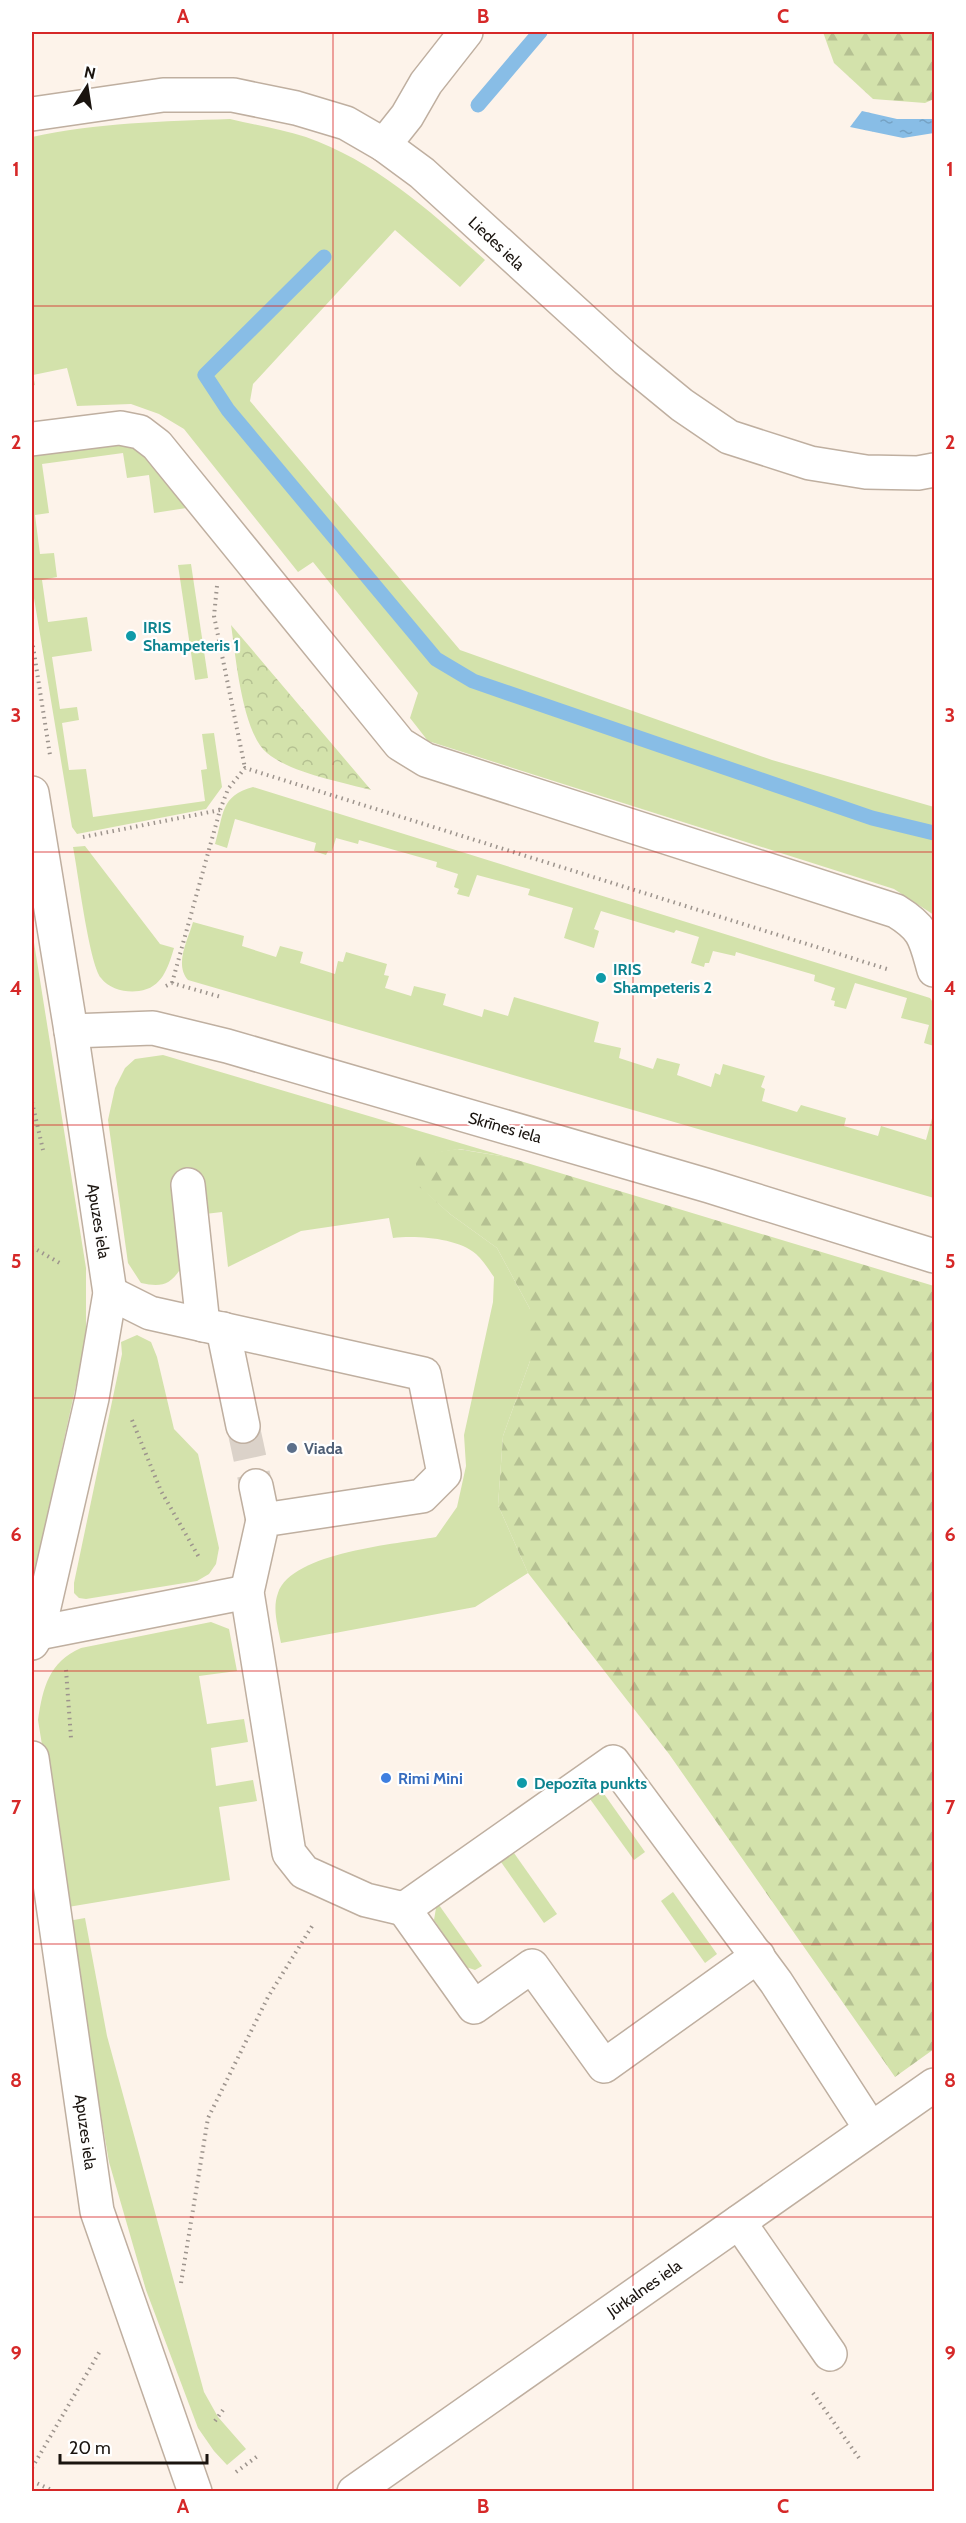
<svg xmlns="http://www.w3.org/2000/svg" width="966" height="2523" viewBox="0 0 966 2523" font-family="Cabin,sans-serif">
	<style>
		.grass { fill: #d3e2ab }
		.forest { fill: url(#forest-firs) }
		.park { fill: url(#park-crowns) }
		.water { fill: url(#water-ripples) }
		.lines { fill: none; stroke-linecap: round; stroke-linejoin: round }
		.stream { stroke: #88bde6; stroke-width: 15 }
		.minor-tunnel { stroke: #dbd2c9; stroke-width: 33; stroke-dasharray: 33 16; stroke-linecap: butt }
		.minor-casing { stroke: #bfafa0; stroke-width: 36 }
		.path { stroke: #9d948d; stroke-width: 4; stroke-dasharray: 1.5 4.5; stroke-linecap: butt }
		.minor { stroke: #fff; stroke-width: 33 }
		.grid { fill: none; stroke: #d62828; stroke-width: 1.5; stroke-opacity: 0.55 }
		.culture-dot { fill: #0f9aa8; stroke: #fff; stroke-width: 2 }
		.service-dot { fill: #5c6f8a; stroke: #fff; stroke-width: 2 }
		.shop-dot { fill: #3f7fe0; stroke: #fff; stroke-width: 2 }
		.labels { text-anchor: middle; stroke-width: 4.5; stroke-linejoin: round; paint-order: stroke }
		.street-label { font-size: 16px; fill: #1a140f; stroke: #fff }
		.culture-label { font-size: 16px; font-weight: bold; fill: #0d838f; stroke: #fff; text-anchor: start }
		.service-label { font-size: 16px; font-weight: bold; fill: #4e5e75; stroke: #fff; text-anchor: start }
		.shop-label { font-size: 16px; font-weight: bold; fill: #366cbe; stroke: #fff; text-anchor: start }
		.neatline { fill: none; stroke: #d62828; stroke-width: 2 }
		.grid-label { font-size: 20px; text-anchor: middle; font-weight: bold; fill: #d62828 }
	</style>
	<defs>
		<pattern id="forest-firs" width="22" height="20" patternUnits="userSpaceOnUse" patternTransform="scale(1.5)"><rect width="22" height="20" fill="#d3e2ab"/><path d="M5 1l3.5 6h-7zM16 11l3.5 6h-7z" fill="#b5c192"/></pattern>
		<pattern id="park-crowns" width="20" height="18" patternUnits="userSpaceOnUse" patternTransform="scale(1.5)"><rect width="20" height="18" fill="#d3e2ab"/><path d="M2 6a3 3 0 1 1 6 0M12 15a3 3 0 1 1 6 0" fill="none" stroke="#b5c192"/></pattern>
		<pattern id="water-ripples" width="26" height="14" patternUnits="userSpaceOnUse" patternTransform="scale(1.5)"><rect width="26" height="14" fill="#88bde6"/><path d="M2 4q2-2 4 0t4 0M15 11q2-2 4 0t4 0" fill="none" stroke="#75a2c4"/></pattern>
	</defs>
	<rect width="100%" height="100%" fill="#fdf3ea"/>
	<g class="grass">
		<path d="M 230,119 C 255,125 281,129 306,137 C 375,161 431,212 485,260 L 460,287 L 395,230 L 253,384 L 250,401 L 460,650 L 772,760 L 934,807 L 934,915 L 894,889 L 428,741 L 410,718 L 418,693 L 313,562 L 298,572 L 184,429 L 159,414 L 131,404 L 77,406 L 67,368 L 33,375 L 35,385 L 32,386 L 32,137 C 96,123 164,121 230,119 Z"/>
		<path d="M 129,437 L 193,507 L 154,513 L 149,475 L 127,478 L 123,453 L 42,464 L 49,513 L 35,515 L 40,554 L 54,553 L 57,577 L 42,580 L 48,622 L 87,617 L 92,651 L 52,657 L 60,709 L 77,707 L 79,720 L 62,723 L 69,770 L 86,769 L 93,817 L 205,801 L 201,770 L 207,769 L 202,734 L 214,733 L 222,787 L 206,809 L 77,834 L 72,827 L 32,586 L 32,456 L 39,450 Z"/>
		<path d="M 191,564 L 208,678 L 195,680 L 178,565 Z"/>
		<path d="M 253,787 L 930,998 L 934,1004 L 934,1046 L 924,1043 L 929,1025 L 901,1018 L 907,998 L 855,983 L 846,1009 L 834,1006 L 835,1001 L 831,1000 L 835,988 L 814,981 L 815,975 L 736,952 L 735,956 L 713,951 L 709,963 L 705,963 L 704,967 L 691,963 L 699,937 L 676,930 L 674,933 L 601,911 L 594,929 L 599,931 L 594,948 L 564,938 L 573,908 L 528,895 L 530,889 L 477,875 L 469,897 L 457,894 L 459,889 L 454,887 L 458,874 L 436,867 L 437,862 L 359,840 L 358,844 L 336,838 L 332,851 L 328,851 L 326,855 L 314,851 L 316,843 L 235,819 L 227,848 L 215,844 C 224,814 220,796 253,787 Z"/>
		<path d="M 85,846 L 160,944 L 174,948 C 168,968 162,988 139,991 C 126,993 109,989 101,978 C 89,963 78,872 73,847 Z"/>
		<path d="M 193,922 L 244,936 L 242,946 L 276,957 L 280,946 L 303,952 L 300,963 L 335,974 L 338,961 L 343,962 L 346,952 L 387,964 L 384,975 L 389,976 L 385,988 L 411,996 L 414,986 L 446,994 L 443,1005 L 482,1017 L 484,1009 L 508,1016 L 514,997 L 599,1022 L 594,1042 L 621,1048 L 619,1058 L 653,1069 L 657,1058 L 680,1064 L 677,1075 L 711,1087 L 715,1073 L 720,1075 L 723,1064 L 765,1076 L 761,1087 L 765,1089 L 762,1101 L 797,1112 L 801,1105 L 846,1118 L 844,1126 L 878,1136 L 881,1126 L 926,1140 L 934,1111 L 934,1198 L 188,980 C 174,964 188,940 193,922 Z"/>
		<path d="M 32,930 L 86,1268 L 86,1340 L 35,1571 L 32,1573 Z"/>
		<path d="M 163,1055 L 507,1157 L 459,1149 L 416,1156 L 416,1183 L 450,1214 L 497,1248 L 530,1309 L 530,1361 L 503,1436 L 498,1505 L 528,1573 L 475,1607 L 281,1643 C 278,1626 272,1609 278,1593 C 292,1552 398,1544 436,1537 L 457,1507 L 466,1466 L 464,1435 L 493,1302 L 494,1277 C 489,1270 483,1260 476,1254 C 458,1238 416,1235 393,1238 L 389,1218 L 301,1231 L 228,1267 L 222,1212 L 205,1214 L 200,1176 L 171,1180 L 181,1268 C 170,1286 160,1287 141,1283 L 128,1263 L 108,1120 L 115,1088 L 125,1068 L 135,1059 Z"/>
		<path d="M 137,1335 L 151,1342 L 157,1357 L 174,1429 L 198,1454 L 219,1548 L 216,1564 L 209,1574 L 197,1581 L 86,1599 L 79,1598 L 74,1593 L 74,1583 L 122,1354 L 121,1342 Z"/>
		<path d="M 211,1622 L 229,1629 L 237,1671 L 199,1676 L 207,1724 L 244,1719 L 248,1742 L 211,1748 L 216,1786 L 253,1780 L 257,1801 L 219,1807 L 230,1880 L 68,1907 L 38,1720 C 43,1687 49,1662 81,1648 Z"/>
		<path d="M 602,1791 L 645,1852 L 634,1860 L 590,1799 Z"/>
		<path d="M 514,1853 L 557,1914 L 544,1923 L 501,1862 Z"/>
		<path d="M 673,1892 L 717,1954 L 705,1963 L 661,1901 Z"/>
		<path d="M 439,1905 L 482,1966 L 475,1970 L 466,1967 L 434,1920 L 436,1908 Z"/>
		<path d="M 85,1918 L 107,2036 L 204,2392 L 218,2417 L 246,2449 L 227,2465 L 214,2451 L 198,2428 L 146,2290 L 109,2162 L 68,1921 Z"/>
	</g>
	<g class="forest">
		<path d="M 823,32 L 934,32 L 934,99 L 925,103 L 873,99 L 834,63 Z"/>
		<path d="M 457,1149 L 507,1157 L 934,1286 L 934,2049 L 895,2077 L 669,1754 L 528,1573 L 498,1505 L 503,1436 L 530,1361 L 530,1309 L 497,1248 L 450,1214 L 416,1184 L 416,1155 Z"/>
	</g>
	<path class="park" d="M 231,625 L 249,646 L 371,790 C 341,782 291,773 267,753 C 242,732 236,657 231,625 Z"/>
	<path class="water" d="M 862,111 L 897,119 L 934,119 L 934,133 L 903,138 L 850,127 Z"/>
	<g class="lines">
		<g class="stream">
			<path d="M 478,105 L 540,32"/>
			<path d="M 324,257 L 205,375 L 228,410 L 436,659 L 473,681 L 872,818 L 934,833"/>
		</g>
		<path class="minor-tunnel" d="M 243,1426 L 256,1486"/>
		<defs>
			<g id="minor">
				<path d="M 32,114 L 163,95 L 233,95 L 296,108 L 346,123 L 384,145 L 422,173 L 626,359 L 682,405 L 729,437 L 810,463 L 866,472 L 918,473 L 934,470"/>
				<path d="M 384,145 L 407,116 L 426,83 L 466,32"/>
				<path d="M 32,439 L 120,428 L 140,432 L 157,445 L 400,744 L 426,760 L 896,911 C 925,929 925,938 934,970"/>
				<path d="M 32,793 L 71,1031 L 110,1293 L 92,1398 L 38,1633 L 32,1643"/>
				<path d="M 71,1031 L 153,1028 L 227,1046 L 709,1186 L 934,1256"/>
				<path d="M 188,1185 L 203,1325"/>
				<path d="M 110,1293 L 150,1313 L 424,1374 L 444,1474 L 422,1496 L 263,1520 L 247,1592 L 289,1853 L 304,1872 L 366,1900 L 404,1909 L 613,1762 L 776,1982 L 871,2129"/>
				<path d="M 223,1329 L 243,1426"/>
				<path d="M 256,1486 L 263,1520"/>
				<path d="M 38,1633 L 247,1592"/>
				<path d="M 32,1758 L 97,2211 L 195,2492"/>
				<path d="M 404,1909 L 474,2007 L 532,1966 L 604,2066 L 758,1956"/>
				<path d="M 739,2222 L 830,2354"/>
				<path d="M 354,2492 L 934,2085"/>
			</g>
		</defs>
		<use href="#minor" class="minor-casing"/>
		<g class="path">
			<path d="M 217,586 L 214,616 L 245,768"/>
			<path d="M 32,640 L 50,755"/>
			<path d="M 83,837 L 220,810"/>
			<path d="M 172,983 L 220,810 L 228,789 L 245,768 L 890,970"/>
			<path d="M 166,986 L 172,983 L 221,997"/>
			<path d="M 32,1102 L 43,1150"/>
			<path d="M 32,1247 L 63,1265"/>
			<path d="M 132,1420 L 161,1491 L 200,1559"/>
			<path d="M 66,1670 L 71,1738"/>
			<path d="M 181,2283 L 208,2118 L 268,1997 L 314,1923"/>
			<path d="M 813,2393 L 859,2458"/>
			<path d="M 215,2421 L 223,2410"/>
			<path d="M 32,2468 L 100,2351"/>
			<path d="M 236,2472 L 259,2455"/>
			<path d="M 32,2481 L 56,2492"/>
		</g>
		<use href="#minor" class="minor"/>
	</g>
	<path class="grid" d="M 333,32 L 333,2492M 633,32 L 633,2492M 32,306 L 934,306M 32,579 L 934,579M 32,852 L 934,852M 32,1125 L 934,1125M 32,1398 L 934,1398M 32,1671 L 934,1671M 32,1944 L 934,1944M 32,2217 L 934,2217"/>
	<g class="culture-dot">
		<circle cx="131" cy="636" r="6"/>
		<circle cx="601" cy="978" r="6"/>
		<circle cx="522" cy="1783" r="6"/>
	</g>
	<circle class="service-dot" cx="292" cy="1448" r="6"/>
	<circle class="shop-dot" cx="386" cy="1778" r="6"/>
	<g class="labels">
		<g class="street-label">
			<text transform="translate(497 243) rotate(43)" y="6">Liedes iela</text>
			<text transform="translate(505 1127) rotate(16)" y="6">Skrīnes iela</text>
			<text transform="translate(99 1221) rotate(81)" y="6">Apuzes iela</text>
			<text transform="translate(86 2132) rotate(82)" y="6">Apuzes iela</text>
			<text transform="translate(644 2288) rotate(-35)" y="6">Jūrkalnes iela</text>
		</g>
		<g class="culture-label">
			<text x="143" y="633">IRIS<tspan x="143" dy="18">Shampeteris 1</tspan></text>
			<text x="613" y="975">IRIS<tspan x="613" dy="18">Shampeteris 2</tspan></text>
			<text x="534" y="1789">Depozīta punkts</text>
		</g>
		<g class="service-label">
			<text x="304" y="1454">Viada</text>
		</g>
		<g class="shop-label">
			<text x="398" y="1784">Rimi Mini</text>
		</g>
	</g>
	<rect width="966" height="2523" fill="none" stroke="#ffffff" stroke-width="66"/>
	<g transform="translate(87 87) rotate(12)" stroke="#ffffff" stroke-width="4.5" paint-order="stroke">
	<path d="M0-4.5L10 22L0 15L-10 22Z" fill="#1a140f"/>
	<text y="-9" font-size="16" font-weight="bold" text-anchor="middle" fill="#1a140f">N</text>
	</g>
	<path d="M60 2454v9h147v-9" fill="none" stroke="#1a140f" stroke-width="3"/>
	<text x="69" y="2454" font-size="18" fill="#1a140f" stroke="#ffffff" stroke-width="4.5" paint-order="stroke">20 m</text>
	<rect x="33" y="33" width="900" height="2457" class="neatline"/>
	<g class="grid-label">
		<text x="183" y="23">A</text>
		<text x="483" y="23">B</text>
		<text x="783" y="23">C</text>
		<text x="16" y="176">1</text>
		<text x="950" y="176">1</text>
		<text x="16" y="449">2</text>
		<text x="950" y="449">2</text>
		<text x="16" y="722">3</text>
		<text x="950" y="722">3</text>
		<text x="16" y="995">4</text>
		<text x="950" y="995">4</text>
		<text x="16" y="1268">5</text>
		<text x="950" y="1268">5</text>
		<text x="16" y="1541">6</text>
		<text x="950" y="1541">6</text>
		<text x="16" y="1814">7</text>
		<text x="950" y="1814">7</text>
		<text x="16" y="2087">8</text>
		<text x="950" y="2087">8</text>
		<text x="16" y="2360">9</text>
		<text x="950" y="2360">9</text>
		<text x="183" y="2513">A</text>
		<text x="483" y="2513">B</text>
		<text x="783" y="2513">C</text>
	</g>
</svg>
